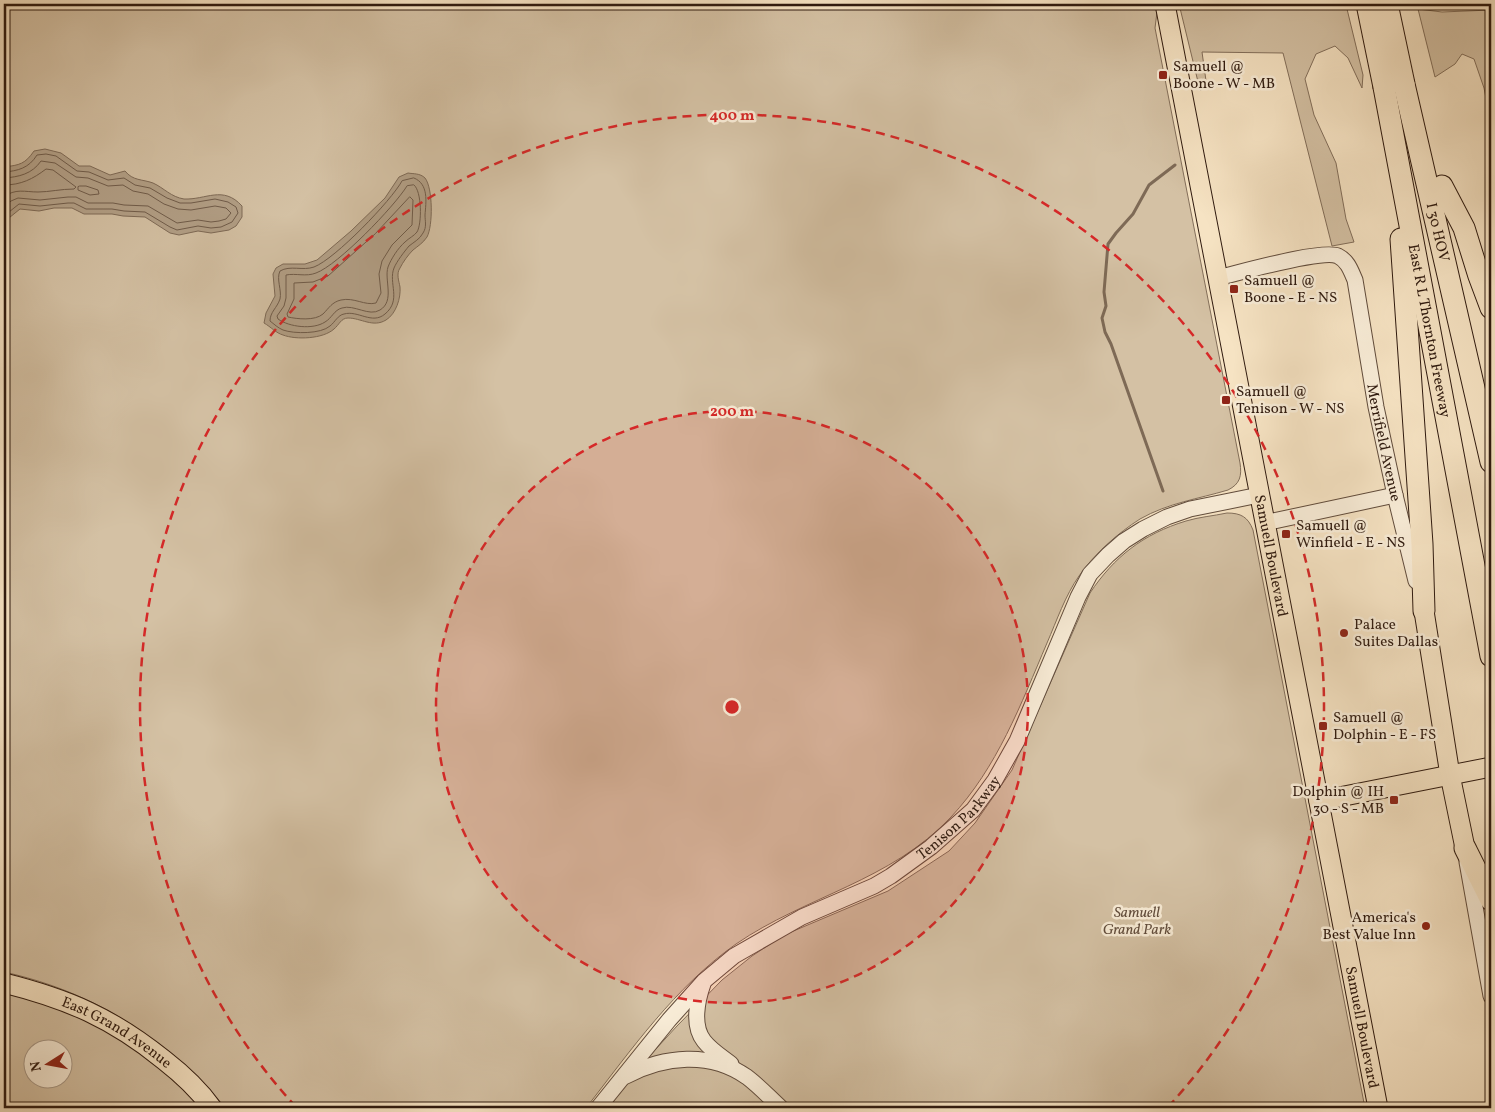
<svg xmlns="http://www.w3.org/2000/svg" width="1495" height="1112" viewBox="0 0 1495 1112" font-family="Vollkorn,serif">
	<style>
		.green { fill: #d4c1a4; stroke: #826e5a; fill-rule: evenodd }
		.water { fill: #b29f86; stroke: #7e6a56 }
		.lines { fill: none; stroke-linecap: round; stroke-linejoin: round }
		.shore { stroke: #705c4a; stroke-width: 1 }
		.stream { stroke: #7e6a56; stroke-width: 3 }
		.minor-casing { stroke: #614c3c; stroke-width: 17 }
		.major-casing { stroke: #2f1a0f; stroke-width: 21 }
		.highway-casing { stroke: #2f1a0f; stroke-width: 23 }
		.minor { stroke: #f9edd8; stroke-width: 15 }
		.major { stroke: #f6e3c3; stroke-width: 19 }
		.highway { stroke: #f6e3c3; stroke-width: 21 }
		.rail { stroke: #2f1a0f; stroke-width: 3; stroke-dasharray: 9 9; stroke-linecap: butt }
		.highway-bridge-casing { stroke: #2f1a0f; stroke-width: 23; stroke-linecap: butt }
		.highway-bridge { stroke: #f6e3c3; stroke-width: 21 }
		.ring { fill: none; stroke: #d62828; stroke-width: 2.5; stroke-dasharray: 9 6 }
		.poi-dot { fill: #8f2418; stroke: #f9edd8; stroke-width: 2 }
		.labels { text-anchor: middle; stroke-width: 5; stroke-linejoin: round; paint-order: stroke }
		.poi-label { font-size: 15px; fill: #2f1a0f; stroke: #f9edd8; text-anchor: start }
		.street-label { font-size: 15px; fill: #2f1a0f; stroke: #f9edd8 }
		.park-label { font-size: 15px; font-style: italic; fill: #614c3c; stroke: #f9edd8 }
		.centre { fill: #d62828; stroke: #f9edd8; stroke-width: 2.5 }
		.ring-label { font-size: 15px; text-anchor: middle; font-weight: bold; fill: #d62828; stroke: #f9edd8; stroke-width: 5; stroke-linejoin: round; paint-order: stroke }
	</style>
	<rect width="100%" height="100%" fill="#f6e3c3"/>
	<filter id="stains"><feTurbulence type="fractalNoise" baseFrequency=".004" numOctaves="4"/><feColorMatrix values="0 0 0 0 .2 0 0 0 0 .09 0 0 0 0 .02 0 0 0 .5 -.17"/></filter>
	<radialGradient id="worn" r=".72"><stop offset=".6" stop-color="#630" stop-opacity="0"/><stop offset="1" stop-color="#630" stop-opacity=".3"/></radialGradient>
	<g class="green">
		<path d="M 4,4 L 1155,4 L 1157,12 L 1155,28 L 1240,463 C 1242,476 1240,484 1228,490 C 1198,499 1168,503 1140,519 C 1118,533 1094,554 1079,576 C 1065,596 1057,620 1047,643 C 1021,704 997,768 951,817 C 891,881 806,896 736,944 C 675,987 631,1050 586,1108 L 220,1108 C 213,1099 207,1090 199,1081 C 193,1073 184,1067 177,1060 C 128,1015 68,986 4,972 Z"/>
		<path d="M 1179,4 L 1347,9 L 1363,75 L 1362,88 L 1348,58 L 1335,46 L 1316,54 L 1305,79 L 1314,115 L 1336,163 L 1346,219 L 1354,242 L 1332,246 L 1283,53 L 1202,52 L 1207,88 L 1200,90 Z"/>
		<path d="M 1418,9 L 1442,12 L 1491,10 L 1491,124 L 1484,88 L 1474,59 L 1462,54 L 1455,64 L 1435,77 Z"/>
		<path d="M 1227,513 C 1241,513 1248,517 1253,530 L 1365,1108 L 606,1108 L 620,1088 L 677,1026 L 722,980 L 752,956 L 784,935 L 888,891 L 949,851 L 975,823 L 1012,770 L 1090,593 C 1114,557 1143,534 1186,521 C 1199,517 1213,516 1227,513 Z"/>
		<path d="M 4,988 L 93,1019 L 160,1064 L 202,1108 L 4,1108 ZM 32,1050 L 62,1050 L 62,1080 L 32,1080 Z"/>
	</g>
	<g class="water">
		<path d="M 45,149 L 61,153 L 79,166 L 90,166 L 110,175 L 125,171 C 133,181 142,179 153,183 C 164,188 171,197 184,199 C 206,200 223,185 242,206 L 242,217 L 236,226 L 229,230 L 211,233 L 198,231 L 179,235 L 170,233 L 145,217 L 123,216 L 112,214 L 84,214 L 72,208 L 54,208 L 39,211 L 20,209 L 4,222 L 4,167 C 20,165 25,164 34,151 Z"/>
		<path d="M 408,173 C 413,174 420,173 425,178 C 433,188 433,226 427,237 C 423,243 418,246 413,250 C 408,255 403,262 400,268 C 396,274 399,281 400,287 C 401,298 396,314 386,320 C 373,328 361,318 348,318 C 341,318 339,325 334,329 C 323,339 296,340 283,335 C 276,333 271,327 264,323 L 266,313 L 275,296 L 273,274 L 276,268 L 283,264 L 305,264 L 317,260 L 351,231 L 385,198 L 399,177 Z"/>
	</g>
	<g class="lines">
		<g class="shore">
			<path d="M 4,172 C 18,171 29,168 37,155 L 46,154 L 56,156 L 77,171 L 89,172 L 108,180 L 124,178 L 135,185 L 150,188 L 167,198 L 180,203 L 191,203 L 215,199 L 228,202 L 236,207 L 238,213 L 232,222 L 221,227 L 211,228 L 198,226 L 177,230 L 170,227 L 145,212 L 124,211 L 112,209 L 86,209 L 74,203 L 68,203 L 40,206 L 19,204 L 4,216"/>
			<path d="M 4,178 C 19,177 32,174 41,161 L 55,163 L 76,177 L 88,178 L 108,186 L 123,185 L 133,191 L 148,194 L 164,204 L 178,209 L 191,210 L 215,206 L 226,208 L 231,213 L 226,219 L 219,221 L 211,222 L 198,220 L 177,223 L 148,206 L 124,205 L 113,203 L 88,203 L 76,197 L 68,197 L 40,200 L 18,198 L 11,201 L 4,207"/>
			<path d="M 414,178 C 429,184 426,202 425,215 C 425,221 427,227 423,233 C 420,239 414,242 409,246 C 404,252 397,261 394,268 C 388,283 402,300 385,314 C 372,325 358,310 344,314 C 338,315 335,322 330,326 C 321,334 294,334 283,330 C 278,328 274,324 270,321 C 270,312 277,308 280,299 C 282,290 276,279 280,271 C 290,265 303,271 314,267 C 335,259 391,201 402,181 Z"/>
			<path d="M 4,185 C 21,185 33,179 46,169 L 53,170 L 76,187 L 74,189 C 61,189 49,192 38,192 C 25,192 15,188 4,197"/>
			<path d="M 414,185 C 422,191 422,224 417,232 C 414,236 409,238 405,242 C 398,248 391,259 388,267 C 384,280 395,301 380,310 C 369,317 354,304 342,308 C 334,310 332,318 325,322 C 313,330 289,327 278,319 L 277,316 L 284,306 L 286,298 L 286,275 C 296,273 306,277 316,273 C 338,265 394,207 407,186 Z"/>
			<path d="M 80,186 L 86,186 L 98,190 L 99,194 L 90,195 L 78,190 L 78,187 Z"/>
			<path d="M 410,197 L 413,200 L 412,225 L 392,245 L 382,261 L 379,274 L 381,293 L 376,303 C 365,306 354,297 341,300 C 332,302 329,308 323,314 C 315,321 297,319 288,317 L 287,314 L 294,299 L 294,283 L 313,282 L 328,276 L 375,234 Z"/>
		</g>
		<path class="stream" d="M 1163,491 L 1111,344 L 1105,332 L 1102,318 L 1106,306 L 1104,292 L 1108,244 L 1116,233 L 1133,214 L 1149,185 L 1175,165"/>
		<defs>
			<g id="minor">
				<path id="s1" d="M 1217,278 C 1239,273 1322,249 1338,256 C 1348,261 1351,271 1355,280 L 1376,407 L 1395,495 L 1416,581"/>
				<path d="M 1264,523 L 1395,495"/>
				<path d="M 1467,862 L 1491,996"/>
				<path d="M 703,984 C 697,1001 692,1026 704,1041 C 711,1050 722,1057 731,1064"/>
				<path d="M 626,1076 C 664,1056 710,1051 747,1077 C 759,1086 770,1098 781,1108"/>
				<path id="s2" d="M 598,1108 L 669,1020 L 704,981 L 734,956 L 802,917 L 874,886 L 891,876 L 931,847 L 973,810 L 995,780 L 1017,741 L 1078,597 L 1090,574 L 1108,555 L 1124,541 L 1143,529 L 1167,517 L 1190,509 L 1259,495"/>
			</g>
			<g id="major">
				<path id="s3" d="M 1165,4 L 1378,1108"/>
				<path d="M 1424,611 L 1450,775 L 1465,848"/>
				<path d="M 1319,801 L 1491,767"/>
				<path id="s4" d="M 4,983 C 68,999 112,1018 164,1060 C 182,1074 199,1090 212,1108"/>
			</g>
			<g id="highway">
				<path id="s5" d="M 1404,84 L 1491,462"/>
				<path id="s6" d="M 1384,87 L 1491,656"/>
				<path d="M 1442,186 L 1464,228 L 1479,276 L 1491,308"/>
				<path d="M 1401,239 L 1422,544 L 1424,611"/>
				<path d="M 1465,848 L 1491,900"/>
			</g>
		</defs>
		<use href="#minor" class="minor-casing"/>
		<use href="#major" class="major-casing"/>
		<use href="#highway" class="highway-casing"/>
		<use href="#minor" class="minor"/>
		<use href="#major" class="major"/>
		<use href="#highway" class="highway"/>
		<path class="rail" d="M 1365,4 L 1456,4"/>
		<defs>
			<g id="highway-bridge">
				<path d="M 1367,4 L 1384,87"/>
				<path d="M 1387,4 L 1404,84"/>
			</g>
		</defs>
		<use href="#highway-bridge" class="highway-bridge-casing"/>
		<use href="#highway-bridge" class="highway-bridge"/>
	</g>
	<circle cx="732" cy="707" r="296" fill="#d62828" fill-opacity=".12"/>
	<g class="ring">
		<circle cx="732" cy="707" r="296"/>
		<path d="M296 1107A592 592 0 1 1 1168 1107"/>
	</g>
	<g class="poi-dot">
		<rect x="1158" y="70" width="10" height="10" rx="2.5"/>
		<rect x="1229" y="284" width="10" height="10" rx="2.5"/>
		<rect x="1221" y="395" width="10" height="10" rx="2.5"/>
		<rect x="1281" y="529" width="10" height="10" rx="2.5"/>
		<circle cx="1344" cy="633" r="5"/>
		<rect x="1318" y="721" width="10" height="10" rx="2.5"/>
		<rect x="1389" y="795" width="10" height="10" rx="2.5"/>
		<circle cx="1426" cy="926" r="5"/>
	</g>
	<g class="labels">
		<g class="poi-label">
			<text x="1173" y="71">Samuell @<tspan x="1173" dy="17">Boone - W - MB</tspan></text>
			<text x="1244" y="285">Samuell @<tspan x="1244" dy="17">Boone - E - NS</tspan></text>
			<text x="1236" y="396">Samuell @<tspan x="1236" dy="17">Tenison - W - NS</tspan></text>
			<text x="1296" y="530">Samuell @<tspan x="1296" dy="17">Winfield - E - NS</tspan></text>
			<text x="1354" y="629">Palace<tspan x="1354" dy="17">Suites Dallas</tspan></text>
			<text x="1333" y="722">Samuell @<tspan x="1333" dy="17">Dolphin - E - FS</tspan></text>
			<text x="1384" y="796" text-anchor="end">Dolphin @ IH<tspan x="1384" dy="17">30 - S - MB</tspan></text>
			<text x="1416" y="922" text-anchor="end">America's<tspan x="1416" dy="17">Best Value Inn</tspan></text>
		</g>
		<g class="street-label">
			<text dy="5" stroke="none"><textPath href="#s5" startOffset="152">I 30 HOV</textPath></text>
			<text dy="5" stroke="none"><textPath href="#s6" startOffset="248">East R L Thornton Freeway</textPath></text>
			<text dy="5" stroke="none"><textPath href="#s1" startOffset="319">Merrifield Avenue</textPath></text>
			<text dy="5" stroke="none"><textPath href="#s3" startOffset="562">Samuell Boulevard</textPath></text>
			<text dy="5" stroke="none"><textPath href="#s2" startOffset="471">Tenison Parkway</textPath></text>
			<text dy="5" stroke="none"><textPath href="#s3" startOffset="1042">Samuell Boulevard</textPath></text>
			<text dy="5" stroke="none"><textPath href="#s4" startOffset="124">East Grand Avenue</textPath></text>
		</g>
		<g class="park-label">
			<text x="1137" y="917">Samuell<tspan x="1137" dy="17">Grand Park</tspan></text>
		</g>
	</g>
	<circle cx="732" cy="707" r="8" class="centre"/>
	<g class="ring-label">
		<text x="732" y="120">400 m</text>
		<text x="732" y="416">200 m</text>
	</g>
	<rect width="1495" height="1112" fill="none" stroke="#f6e3c3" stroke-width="20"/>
	<rect x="5" y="5" width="1485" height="1102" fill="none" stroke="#2f1a0f" stroke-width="2.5"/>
	<rect x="10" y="10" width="1475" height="1092" fill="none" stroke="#2f1a0f"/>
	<g transform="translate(48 1064) rotate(259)"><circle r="24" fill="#f9edd8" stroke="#a89988"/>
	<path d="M0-4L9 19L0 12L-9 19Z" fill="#8f2418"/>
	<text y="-8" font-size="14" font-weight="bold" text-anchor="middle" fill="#2f1a0f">N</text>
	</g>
	<rect width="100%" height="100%" filter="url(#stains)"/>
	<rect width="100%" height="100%" fill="url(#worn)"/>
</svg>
